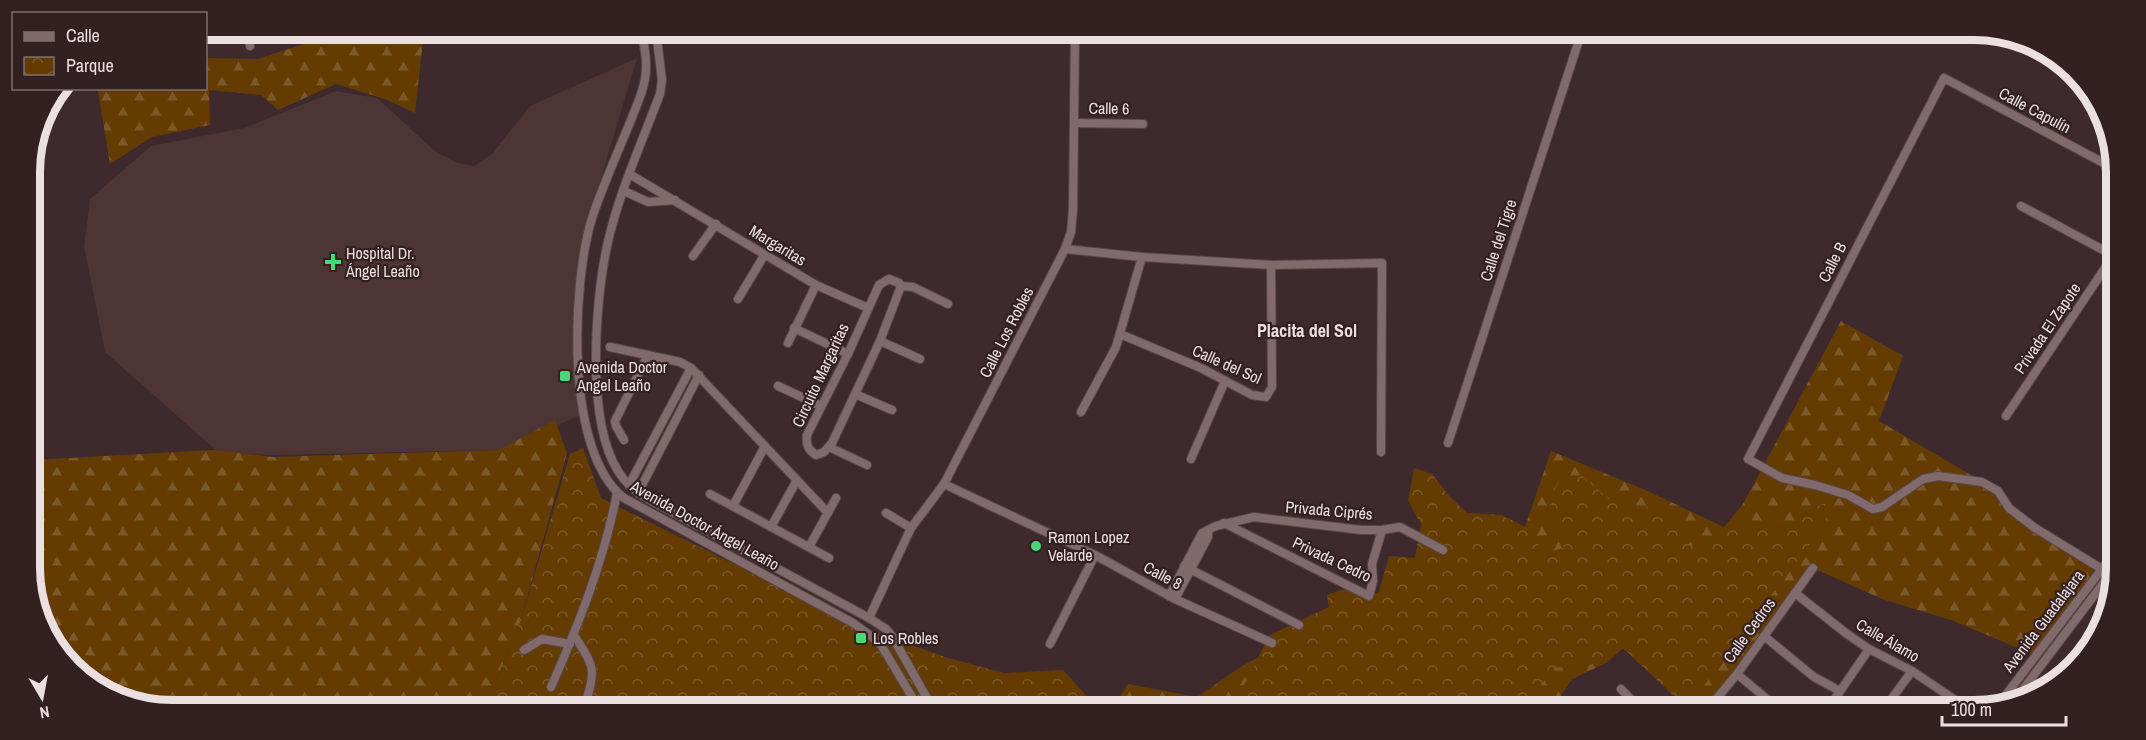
<svg xmlns="http://www.w3.org/2000/svg" width="2146" height="740" viewBox="0 0 2146 740" font-family="'Archivo Narrow',sans-serif">
	<style>
		.built { fill: #4d3435 }
		.forest { fill: url(#forest-firs) }
		.park { fill: url(#park-crowns) }
		.lines { fill: none; stroke-linecap: round; stroke-linejoin: round }
		.minor-casing { stroke: #584849; stroke-width: 10 }
		.minor { stroke: #806a6b; stroke-width: 8 }
		.poi-dot { fill: #49d778; stroke: #332122; stroke-width: 2 }
		.labels { text-anchor: middle; stroke-width: 4.5; stroke-linejoin: round; paint-order: stroke }
		.street-label { font-size: 16px; fill: #ecdfe0; stroke: #332122 }
		.poi-label { font-size: 16px; fill: #ecdfe0; stroke: #332122; text-anchor: start }
		.neighbourhood-label { font-size: 18px; font-weight: bold; fill: #ecdfe0; stroke: #332122 }
		.rim { fill: none; stroke: #ecdfe0; stroke-width: 8 }
	</style>
	<defs>
		<pattern id="forest-firs" width="22" height="20" patternUnits="userSpaceOnUse" patternTransform="scale(1.5)"><rect width="22" height="20" fill="#643c02"/><path d="M5 1l3.5 6h-7zM16 11l3.5 6h-7z" fill="#7a5827"/></pattern>
		<pattern id="park-crowns" width="20" height="18" patternUnits="userSpaceOnUse" patternTransform="scale(1.5)"><rect width="20" height="18" fill="#643c02"/><path d="M2 6a3 3 0 1 1 6 0M12 15a3 3 0 1 1 6 0" fill="none" stroke="#7a5827"/></pattern>
	</defs>
	<rect width="100%" height="100%" fill="#3e2a2c"/>
	<path class="built" d="M 637,58 L 581,245 L 577,278 L 581,415 L 499,450 L 268,455 L 218,452 L 105,352 L 84,246 L 90,199 L 151,146 L 244,128 L 336,91 L 377,98 L 435,151 L 457,163 L 474,166 L 492,154 L 530,106 Z"/>
	<g class="forest">
		<path d="M 337,30 L 424,31 L 415,113 L 385,99 L 336,84 L 278,110 L 261,95 L 209,90 L 210,125 L 152,137 L 110,164 L 98,91 L 95,89 L 206,88 L 206,58 L 258,59 L 319,39 Z"/>
		<path d="M 1841,321 L 1903,356 L 1879,421 L 1998,491 L 2009,509 L 2102,568 L 2037,656 L 1951,620 L 1882,599 L 1813,568 L 1708,709 L 1687,708 L 1623,648 L 1606,663 L 1572,679 L 1552,709 L 1112,708 L 1128,684 L 1197,697 L 1242,666 L 1277,647 L 1377,614 L 1389,556 L 1458,578 L 1421,524 L 1432,474 L 1449,496 L 1467,513 L 1502,515 L 1525,527 L 1551,451 L 1643,489 L 1724,527 L 1743,504 Z"/>
		<path d="M 555,420 L 567,453 L 521,620 L 486,706 L 135,705 L 66,662 L 33,595 L 32,460 L 214,450 L 273,457 L 499,450 Z"/>
	</g>
	<g class="park">
		<path d="M 583,448 L 601,498 L 859,626 L 945,657 L 1004,673 L 1063,670 L 1093,703 L 1125,708 L 486,706 L 521,620 L 570,454 Z"/>
		<path d="M 1414,468 L 1432,474 L 1449,496 L 1467,513 C 1513,516 1517,517 1545,553 L 1564,548 L 1552,517 L 1549,500 L 1559,481 L 1581,475 C 1593,484 1613,506 1626,509 C 1634,510 1643,505 1650,507 C 1664,511 1682,535 1691,546 L 1712,538 L 1724,527 L 1801,520 L 1806,511 L 1825,503 L 1826,522 L 1687,708 L 1623,648 L 1606,663 L 1552,668 L 1527,709 L 1232,708 L 1270,635 L 1329,607 L 1327,595 L 1344,589 L 1366,597 L 1379,592 L 1389,556 L 1415,558 L 1421,524 L 1408,501 Z"/>
	</g>
	<g class="lines">
		<defs>
			<g id="minor">
				<path d="M 248,30 L 250,46"/>
				<path d="M 580,31 L 602,37 L 601,31"/>
				<path d="M 642,31 C 643,43 647,56 646,68 C 646,86 637,104 631,120 C 618,152 603,185 592,218 C 572,283 564,452 624,498 L 853,623 L 871,636 L 881,645 L 918,707"/>
				<path d="M 656,31 L 662,80 L 660,94 C 642,142 618,195 607,246 C 595,302 586,421 618,471 C 625,483 636,492 648,499 L 869,618 L 886,629 L 892,636 L 932,707"/>
				<path d="M 1074,123 L 1143,124"/>
				<path d="M 631,175 L 816,285 L 868,308"/>
				<path d="M 624,191 L 648,202 L 675,200"/>
				<path d="M 2021,206 L 2105,251 L 2112,257"/>
				<path d="M 1065,249 L 1142,257 L 1271,265 L 1382,263 L 1381,452"/>
				<path d="M 693,256 L 716,224"/>
				<path d="M 901,286 L 880,341 L 832,443 L 824,452 L 816,455 C 808,450 806,445 807,435 L 848,354 L 879,285 L 889,279 L 899,283 L 901,286 L 913,287 L 948,304"/>
				<path d="M 738,299 L 765,254"/>
				<path d="M 794,328 L 848,354"/>
				<path d="M 1120,334 L 1201,368 L 1252,395 L 1266,397 L 1272,387 L 1271,265"/>
				<path d="M 880,341 L 920,359"/>
				<path d="M 788,343 L 816,285"/>
				<path d="M 610,347 L 680,362 L 691,368 L 828,513"/>
				<path d="M 778,386 L 821,406"/>
				<path d="M 855,394 L 892,410"/>
				<path d="M 1081,412 L 1116,347 L 1142,257"/>
				<path d="M 2006,416 L 2113,256"/>
				<path d="M 624,440 L 616,426 L 615,421 L 648,355"/>
				<path d="M 1448,443 L 1581,34"/>
				<path d="M 829,447 L 867,465"/>
				<path d="M 1191,459 L 1225,381"/>
				<path d="M 944,484 L 1095,555 L 1175,599 L 1272,643"/>
				<path d="M 629,485 L 691,368"/>
				<path d="M 638,493 L 699,375"/>
				<path d="M 710,494 L 829,558"/>
				<path d="M 733,506 L 765,446"/>
				<path d="M 886,513 L 911,528"/>
				<path d="M 1224,523 L 1369,596 L 1373,581 L 1372,564 L 1382,530"/>
				<path d="M 771,527 L 797,480"/>
				<path d="M 809,547 L 836,498"/>
				<path d="M 1184,566 L 1299,625"/>
				<path d="M 2110,574 L 2035,528 L 2009,508 L 1998,491 L 1982,482 L 1938,476 L 1923,479 L 1882,507 L 1873,509 L 1848,495 L 1815,485 L 1782,478 L 1748,459 L 1944,78 L 2113,168"/>
				<path d="M 1795,593 L 1847,634 L 1869,649 L 1912,671 L 1970,710"/>
				<path d="M 1169,596 L 1202,533 L 1216,526 L 1254,517 L 1361,530 L 1382,530 L 1400,527 L 1443,550"/>
				<path d="M 1175,599 L 1208,537 L 1208,530"/>
				<path d="M 869,618 L 911,528 L 944,484 L 1065,249 L 1071,232 L 1073,210 L 1075,32"/>
				<path d="M 574,635 C 595,669 596,666 585,706"/>
				<path d="M 1764,636 L 1814,677 L 1840,691"/>
				<path d="M 1050,644 L 1095,555"/>
				<path d="M 524,650 L 542,639 L 570,644"/>
				<path d="M 1737,674 L 1779,709"/>
				<path d="M 551,687 C 579,624 604,560 617,493"/>
				<path d="M 1621,689 L 1640,709"/>
				<path d="M 2018,696 L 2111,573"/>
				<path d="M 1999,704 L 2111,557"/>
				<path d="M 1708,709 L 1737,674 L 1813,568"/>
				<path d="M 1828,709 L 1869,649"/>
				<path d="M 1884,709 L 1912,671"/>
			</g>
		</defs>
		<use href="#minor" class="minor-casing"/>
		<use href="#minor" class="minor"/>
	</g>
	<g class="poi-dot">
		<path d="M330 253h6v6h6v6h-6v6h-6v-6h-6v-6h6z"/>
		<rect x="559" y="370" width="12" height="12" rx="3"/>
		<circle cx="1036" cy="546" r="6"/>
		<rect x="855" y="632" width="12" height="12" rx="3"/>
	</g>
	<g class="labels">
		<g class="street-label">
			<text transform="translate(1109 108) rotate(1)" y="6">Calle 6</text>
			<text transform="translate(2035 110) rotate(28)" y="6">Calle Capulín</text>
			<text transform="translate(1498 240) rotate(-72)" y="6">Calle del Tigre</text>
			<text transform="translate(778 245) rotate(31)" y="6">Margaritas</text>
			<text transform="translate(1832 262) rotate(-63)" y="6">Calle B</text>
			<text transform="translate(2047 328) rotate(-56)" y="6">Privada El Zapote</text>
			<text transform="translate(1006 332) rotate(-63)" y="6">Calle Los Robles</text>
			<text transform="translate(1227 364) rotate(24)" y="6">Calle del Sol</text>
			<text transform="translate(820 375) rotate(-65)" y="6">Circuito Margaritas</text>
			<text transform="translate(1329 510) rotate(5)" y="6">Privada Ciprés</text>
			<text transform="translate(705 525) rotate(29)" y="6">Avenida Doctor Ángel Leaño</text>
			<text transform="translate(1332 559) rotate(25)" y="6">Privada Cedro</text>
			<text transform="translate(1163 575) rotate(28)" y="6">Calle 8</text>
			<text transform="translate(2043 621) rotate(-53)" y="6">Avenida Guadalajara</text>
			<text transform="translate(1749 630) rotate(-54)" y="6">Calle Cedros</text>
			<text transform="translate(1888 640) rotate(30)" y="6">Calle Álamo</text>
		</g>
		<g class="poi-label">
			<text x="346" y="259">Hospital Dr.<tspan x="346" dy="18">Ángel Leaño</tspan></text>
			<text x="577" y="373">Avenida Doctor<tspan x="577" dy="18">Angel Leaño</tspan></text>
			<text x="1048" y="543">Ramon Lopez<tspan x="1048" dy="18">Velarde</tspan></text>
			<text x="873" y="644">Los Robles</text>
		</g>
		<g class="neighbourhood-label">
			<text x="1307" y="337">Placita del Sol</text>
		</g>
	</g>
	<path d="M0 0H2146V740H0ZM172 40H1974A132 132 0 0 1 2106 172V568A132 132 0 0 1 1974 700H172A132 132 0 0 1 40 568V172A132 132 0 0 1 172 40Z" fill="#332122" fill-rule="evenodd"/>
	<path class="rim" d="M172 40H1974A132 132 0 0 1 2106 172V568A132 132 0 0 1 1974 700H172A132 132 0 0 1 40 568V172A132 132 0 0 1 172 40Z"/>
	<rect x="12" y="12" width="195" height="78" fill="#332122" stroke="#7d6d6e" stroke-width="1.5"/>
	<rect x="24" y="32" width="30" height="9" fill="#806a6b" stroke="#7d6d6e" stroke-width="1.5"/>
	<text x="66" y="42" font-size="18" fill="#ecdfe0">Calle</text>
	<rect x="24" y="57" width="30" height="18" fill="url(#park-crowns)" stroke="#7d6d6e" stroke-width="1.5"/>
	<text x="66" y="72" font-size="18" fill="#ecdfe0">Parque</text>
	<g transform="translate(42 698) rotate(170)" stroke="#332122" stroke-width="4.5" paint-order="stroke">
	<path d="M0-4.5L10 22L0 15L-10 22Z" fill="#ecdfe0"/>
	<text y="-9" font-size="16" font-weight="bold" text-anchor="middle" fill="#ecdfe0">N</text>
	</g>
	<path d="M1942 716v9h124v-9" fill="none" stroke="#ecdfe0" stroke-width="3"/>
	<text x="1951" y="716" font-size="18" fill="#ecdfe0" stroke="#332122" stroke-width="4.5" paint-order="stroke">100 m</text>
</svg>
